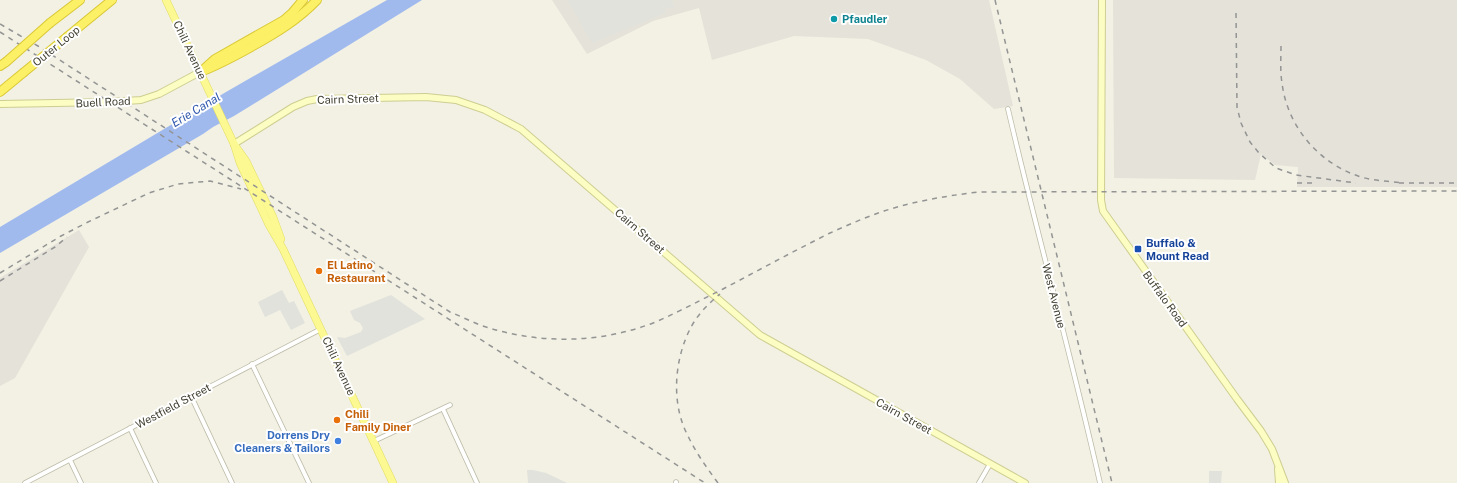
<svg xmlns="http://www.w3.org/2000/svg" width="1457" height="483" viewBox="0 0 1457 483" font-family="'Public Sans',sans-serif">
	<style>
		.industrial { fill: #e4e2d9 }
		.parking { fill: #e2e2dd }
		.water { fill: #a1baee }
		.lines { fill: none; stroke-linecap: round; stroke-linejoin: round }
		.street-casing { stroke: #bdbba7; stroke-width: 5.5 }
		.secondary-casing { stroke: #cece92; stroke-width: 8 }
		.primary-casing { stroke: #e1dc63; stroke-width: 8 }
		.highway-casing { stroke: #dac836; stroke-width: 10 }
		.street { stroke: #fff; stroke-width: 4 }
		.secondary { stroke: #fcfdc3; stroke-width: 6 }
		.primary { stroke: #fcf993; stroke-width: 7 }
		.highway { stroke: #fbf066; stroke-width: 8 }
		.rail { stroke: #949494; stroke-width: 1.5; stroke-dasharray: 5 5; stroke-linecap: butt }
		.highway-bridge-casing { stroke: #dac836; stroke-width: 10; stroke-linecap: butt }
		.highway-bridge { stroke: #fbf066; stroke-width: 8 }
		.culture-dot { fill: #0f9aa8; stroke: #fff; stroke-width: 1.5 }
		.transit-dot { fill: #1a4fb4; stroke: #fff; stroke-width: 1.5 }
		.food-dot { fill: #e8710a; stroke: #fff; stroke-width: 1.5 }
		.shop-dot { fill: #3f7fe0; stroke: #fff; stroke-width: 1.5 }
		.labels { text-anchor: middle; stroke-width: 4; stroke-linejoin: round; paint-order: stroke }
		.culture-label { font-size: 11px; font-weight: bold; fill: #0d838f; stroke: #fff; text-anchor: start }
		.street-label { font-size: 11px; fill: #444234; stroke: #fff }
		.transit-label { font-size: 11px; font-weight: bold; fill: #164399; stroke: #fff; text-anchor: start }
		.food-label { font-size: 11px; font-weight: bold; fill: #c56008; stroke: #fff; text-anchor: start }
		.shop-label { font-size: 11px; font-weight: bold; fill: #366cbe; stroke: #fff; text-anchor: end }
		.water-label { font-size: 12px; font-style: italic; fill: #3058ad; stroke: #fff }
	</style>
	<rect width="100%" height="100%" fill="#f2f1e4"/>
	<g class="industrial">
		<path d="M 552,0 L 989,0 L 1013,106 L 994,109 L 960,79 L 926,60 L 868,39 L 794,36 L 712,60 L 699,8 L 653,21 L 587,54 Z"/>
		<path d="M 1113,0 L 1457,0 L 1457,187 L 1297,187 L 1298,167 L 1275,165 L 1261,154 L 1255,180 L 1114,178 Z"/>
		<path d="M 79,230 L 89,247 L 15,378 L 0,386 L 0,278 Z"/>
	</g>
	<g class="parking">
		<path d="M 568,0 L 671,0 L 674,7 L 665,9 L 663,3 L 665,13 L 592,43 Z"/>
		<path d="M 282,290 L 289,303 L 294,301 L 305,323 L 291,330 L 280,310 L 265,317 L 258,302 Z"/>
		<path d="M 391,295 L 425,319 L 347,356 L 337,337 L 345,338 L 361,332 L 363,328 L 360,323 L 354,320 L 350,311 Z"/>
		<path d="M 527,470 L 533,470 L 546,473 L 567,483 L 528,483 Z"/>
		<path d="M 1209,471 L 1222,471 L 1221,483 L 1209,483 Z"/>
	</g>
	<path class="water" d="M 387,0 L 422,0 L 234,116 L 213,127 L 203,134 L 0,253 L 0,227 L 226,92 Z"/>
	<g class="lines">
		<defs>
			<g id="street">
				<path d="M 1008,109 C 1037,234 1072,358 1100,483"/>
				<path d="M 252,364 L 309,483"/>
				<path d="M 191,396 L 232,483"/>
				<path d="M 443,409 L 477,483"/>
				<path d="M 130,428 L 156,483"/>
				<path d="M 374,441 L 450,405"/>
				<path d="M 70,460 L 81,483"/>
				<path d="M 25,483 L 321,329"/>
				<path d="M 676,483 L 676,482"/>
				<path d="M 979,483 L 990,464"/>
			</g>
			<g id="secondary">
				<path d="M 1102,0 L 1101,200 L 1103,211 L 1237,399 L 1261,431 L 1272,449 L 1285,483"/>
				<path d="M 0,104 L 110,102 L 141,100 L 159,94 L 200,72"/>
				<path d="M 234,144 L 293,107 L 307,101 L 317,99 L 426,97 L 456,100 L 485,110 L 521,129 L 760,335 L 1025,483"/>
				<path d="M 1278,469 L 1279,483"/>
			</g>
			<g id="primary">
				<path d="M 166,0 L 234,144 L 246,161 L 273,217 L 281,239"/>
				<path d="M 234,144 L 240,163 L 269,225 L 283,249 L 393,483"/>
			</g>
			<g id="highway">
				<path d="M 50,23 L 80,0"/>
				<path d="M 68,36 L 112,0"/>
				<path d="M 0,66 L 6,62"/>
				<path d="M 205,68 L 215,59 L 284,20 L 292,13 L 303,0"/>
				<path d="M 200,72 C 219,65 235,56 253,46 C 276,33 298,20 317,0"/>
				<path d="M 0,92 L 23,73"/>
			</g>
		</defs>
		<use href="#street" class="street-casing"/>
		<use href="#secondary" class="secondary-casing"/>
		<use href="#primary" class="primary-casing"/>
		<use href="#highway" class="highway-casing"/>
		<use href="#street" class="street"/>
		<use href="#secondary" class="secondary"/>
		<use href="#primary" class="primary"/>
		<use href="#highway" class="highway"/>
		<g class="rail">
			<path d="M 995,0 L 1112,483"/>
			<path d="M 1236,13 L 1237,107 L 1241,123 L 1250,142 L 1259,153 L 1276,168 L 1296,175 L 1356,183"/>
			<path d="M 0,24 L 38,46 L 450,312 C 460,316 470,321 480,325 C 538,345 602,344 658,321 C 680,311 701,300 723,289 C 759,270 794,251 830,233 C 848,225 866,217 884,211 C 915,201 946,196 978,192 L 1457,191"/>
			<path d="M 0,32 L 705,483"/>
			<path d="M 1281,46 C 1281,58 1280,71 1282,83 C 1287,125 1317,162 1358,176 C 1372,181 1388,181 1403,183"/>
			<path d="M 1297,183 L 1317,183"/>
			<path d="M 1399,183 L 1457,183"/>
			<path d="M 0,273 L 61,236 L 88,222 L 149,193 L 178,184 L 210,181 L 241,189"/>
			<path d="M 0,281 L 55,247 L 67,237"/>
			<path d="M 718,483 C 707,468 696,453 688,436 C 671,404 674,361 690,329 C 697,315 708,304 720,294"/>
		</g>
		<defs>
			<g id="highway-bridge">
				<path d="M 6,62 L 50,23"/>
				<path d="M 23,73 L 68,36"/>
			</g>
		</defs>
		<use href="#highway-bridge" class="highway-bridge-casing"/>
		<use href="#highway-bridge" class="highway-bridge"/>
	</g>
	<circle class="culture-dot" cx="834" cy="19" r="4"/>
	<rect class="transit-dot" x="1134" y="245" width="8" height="8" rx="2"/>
	<g class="food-dot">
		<circle cx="319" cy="271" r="4"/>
		<circle cx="337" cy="420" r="4"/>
	</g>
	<circle class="shop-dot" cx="338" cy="441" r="4"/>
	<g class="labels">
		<g class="culture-label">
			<text x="842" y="23">Pfaudler</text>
		</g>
		<g class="street-label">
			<text transform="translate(56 46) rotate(-39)" y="4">Outer Loop</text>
			<text transform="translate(190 50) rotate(65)" y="4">Chili Avenue</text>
			<text transform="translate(348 99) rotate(-2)" y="4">Cairn Street</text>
			<text transform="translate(103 102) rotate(-3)" y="4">Buell Road</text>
			<text transform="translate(640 231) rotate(41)" y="4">Cairn Street</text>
			<text transform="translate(1054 296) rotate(76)" y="4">West Avenue</text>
			<text transform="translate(1165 299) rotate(54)" y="4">Buffalo Road</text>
			<text transform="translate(339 366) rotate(65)" y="4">Chili Avenue</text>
			<text transform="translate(173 406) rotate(-28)" y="4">Westfield Street</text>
			<text transform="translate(904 416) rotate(29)" y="4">Cairn Street</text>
		</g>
		<g class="transit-label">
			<text x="1146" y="247">Buffalo &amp;<tspan x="1146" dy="13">Mount Read</tspan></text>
		</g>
		<g class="food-label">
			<text x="327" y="269">El Latino<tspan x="327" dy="13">Restaurant</tspan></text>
			<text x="345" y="418">Chili<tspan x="345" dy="13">Family Diner</tspan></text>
		</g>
		<g class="shop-label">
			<text x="330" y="439">Dorrens Dry<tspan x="330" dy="13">Cleaners &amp; Tailors</tspan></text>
		</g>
		<g class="water-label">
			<text transform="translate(196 110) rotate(-31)" y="4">Erie Canal</text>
		</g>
	</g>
</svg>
